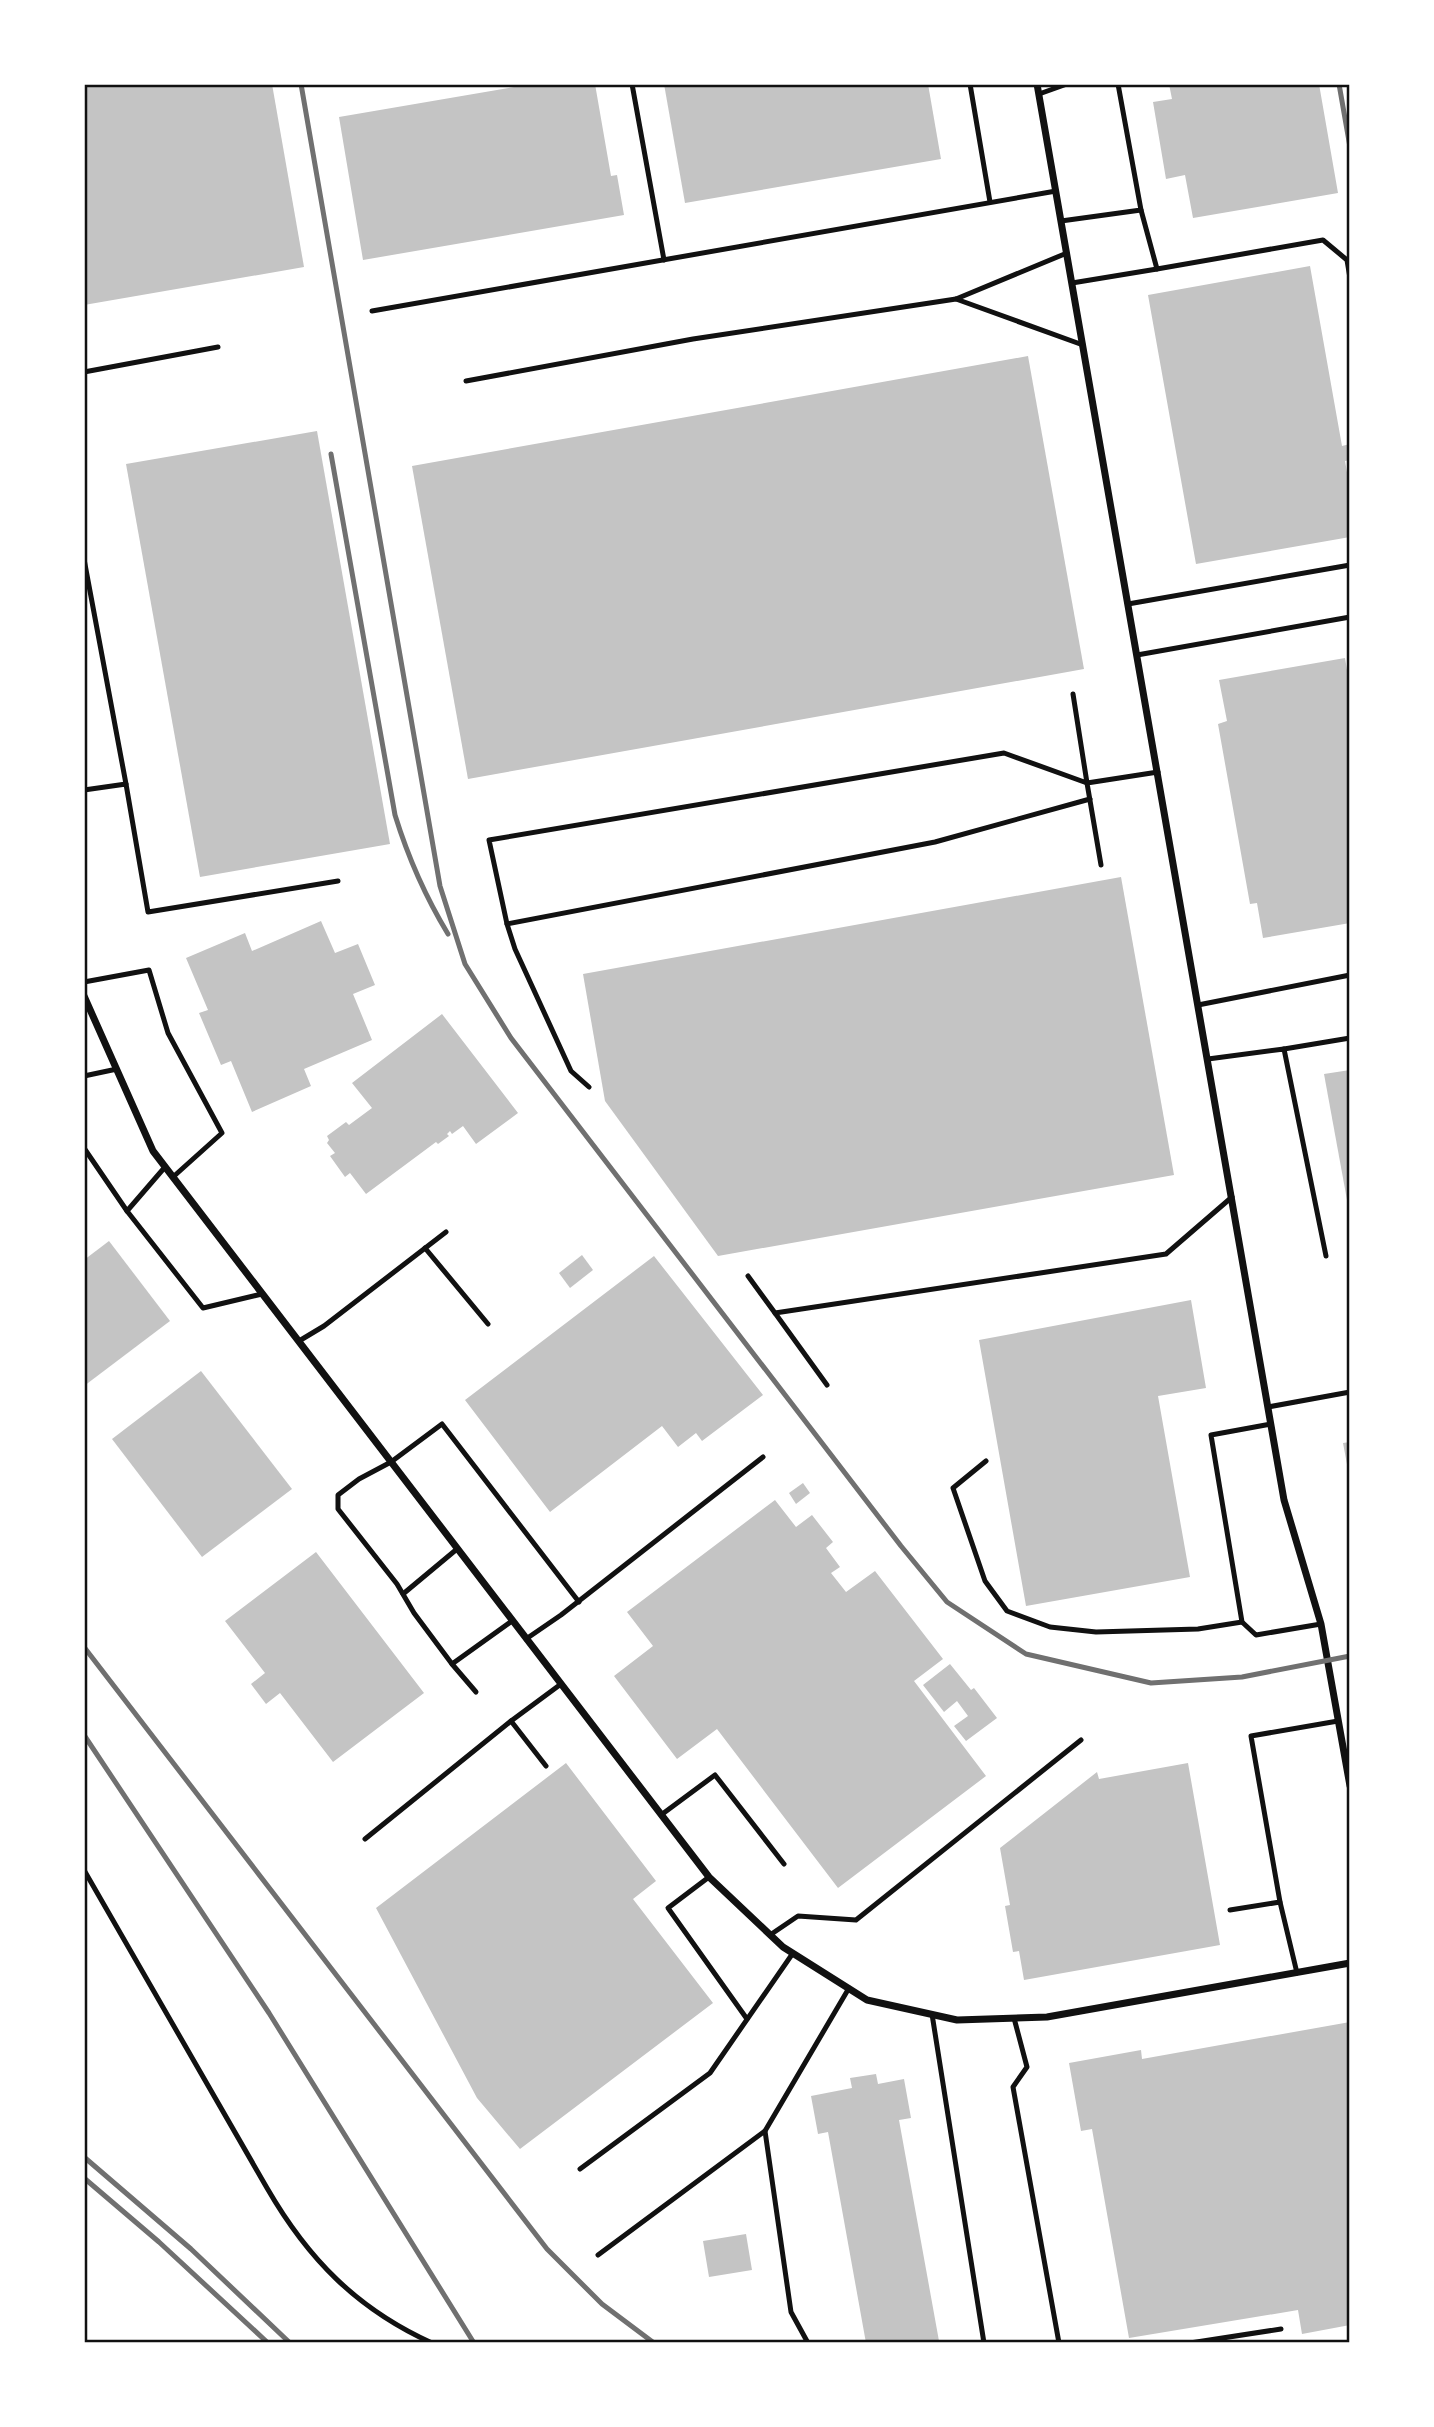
<svg xmlns="http://www.w3.org/2000/svg" width="1434" height="2427" viewBox="0 0 1434 2427" font-family="'Space Grotesk',sans-serif">
	<style>
		.building { fill: #c4c4c4 }
		.lines { fill: none; stroke-linecap: round; stroke-linejoin: round }
		.service { stroke: #111; stroke-width: 5 }
		.minor { stroke: #111; stroke-width: 7 }
		.rail { stroke: #707070; stroke-width: 5 }
		.neatline { fill: none; stroke: #111; stroke-width: 2.5 }
	</style>
	<rect width="100%" height="100%" fill="#fff"/>
	<g class="building">
		<path d="M 84,84 L 272,84 L 304,267 L 84,305 Z"/>
		<path d="M 532,84 L 595,84 L 611,176 L 617,175 L 624,215 L 363,260 L 339,117 Z"/>
		<path d="M 664,84 L 928,84 L 941,159 L 685,203 Z"/>
		<path d="M 1169,84 L 1319,84 L 1338,193 L 1193,218 L 1185,175 L 1166,179 L 1153,102 L 1172,99 Z"/>
		<path d="M 1310,266 L 1342,446 L 1350,444 L 1350,460 L 1345,461 L 1350,489 L 1350,537 L 1196,564 L 1148,295 Z"/>
		<path d="M 1028,356 L 1084,669 L 468,779 L 412,466 Z"/>
		<path d="M 317,431 L 390,844 L 200,877 L 126,464 Z"/>
		<path d="M 1345,658 L 1350,688 L 1350,923 L 1263,938 L 1257,903 L 1250,904 L 1218,724 L 1227,721 L 1219,680 Z"/>
		<path d="M 1121,877 L 1174,1175 L 718,1256 L 605,1101 L 583,974 Z"/>
		<path d="M 321,921 L 335,953 L 358,944 L 375,985 L 353,994 L 372,1040 L 304,1069 L 311,1086 L 252,1112 L 231,1061 L 221,1065 L 199,1013 L 208,1010 L 186,958 L 245,933 L 252,951 Z"/>
		<path d="M 442,1014 L 518,1113 L 476,1144 L 463,1126 L 452,1134 L 450,1131 L 447,1134 L 449,1136 L 438,1144 L 436,1142 L 366,1194 L 350,1173 L 345,1177 L 330,1156 L 335,1153 L 327,1143 L 329,1140 L 327,1136 L 346,1122 L 349,1125 L 372,1108 L 352,1083 Z"/>
		<path d="M 1350,1070 L 1350,1211 L 1349,1211 L 1324,1074 Z"/>
		<path d="M 109,1241 L 170,1321 L 84,1386 L 84,1260 Z"/>
		<path d="M 582,1255 L 593,1270 L 570,1288 L 559,1273 Z"/>
		<path d="M 654,1256 L 763,1395 L 702,1441 L 696,1433 L 678,1447 L 662,1426 L 550,1512 L 465,1400 Z"/>
		<path d="M 1191,1300 L 1206,1388 L 1158,1396 L 1190,1577 L 1026,1606 L 979,1340 Z"/>
		<path d="M 201,1371 L 292,1489 L 202,1557 L 112,1439 Z"/>
		<path d="M 1350,1442 L 1350,1475 L 1349,1475 L 1343,1443 Z"/>
		<path d="M 803,1483 L 810,1493 L 796,1504 L 789,1493 Z"/>
		<path d="M 775,1500 L 796,1527 L 812,1515 L 833,1542 L 826,1548 L 840,1567 L 831,1573 L 846,1592 L 875,1571 L 943,1659 L 914,1681 L 986,1776 L 838,1888 L 717,1729 L 677,1759 L 614,1676 L 653,1646 L 627,1612 Z"/>
		<path d="M 316,1552 L 424,1693 L 333,1762 L 280,1693 L 266,1704 L 251,1684 L 265,1673 L 225,1621 Z"/>
		<path d="M 950,1664 L 971,1690 L 974,1688 L 997,1718 L 966,1741 L 954,1726 L 968,1716 L 957,1701 L 944,1712 L 923,1685 Z"/>
		<path d="M 566,1763 L 656,1881 L 633,1899 L 713,2003 L 520,2149 L 477,2098 L 376,1908 Z"/>
		<path d="M 1188,1763 L 1220,1945 L 1024,1980 L 1019,1951 L 1013,1952 L 1005,1906 L 1010,1905 L 1000,1848 L 1097,1772 L 1099,1779 Z"/>
		<path d="M 1350,2022 L 1350,2325 L 1302,2334 L 1298,2310 L 1129,2338 L 1092,2129 L 1081,2131 L 1069,2063 L 1141,2050 L 1142,2059 Z"/>
		<path d="M 876,2074 L 878,2084 L 904,2079 L 911,2118 L 899,2120 L 939,2341 L 928,2343 L 866,2343 L 828,2132 L 818,2134 L 811,2096 L 852,2088 L 850,2078 Z"/>
		<path d="M 746,2234 L 752,2270 L 709,2277 L 703,2241 Z"/>
	</g>
	<g class="lines">
		<g class="service">
			<path d="M 632,84 L 664,260"/>
			<path d="M 970,84 L 990,202"/>
			<path d="M 1039,94 L 1067,84"/>
			<path d="M 1141,210 L 1157,269 L 1323,240 L 1347,260 L 1350,278"/>
			<path d="M 1061,221 L 1141,210 L 1118,84"/>
			<path d="M 1072,283 L 1157,269"/>
			<path d="M 956,299 L 1083,345"/>
			<path d="M 372,311 L 1056,191"/>
			<path d="M 84,372 L 218,347"/>
			<path d="M 466,381 L 693,339 L 956,299 L 1067,253"/>
			<path d="M 84,559 L 126,784"/>
			<path d="M 1128,604 L 1350,565"/>
			<path d="M 1137,655 L 1350,617"/>
			<path d="M 1073,694 L 1087,783 L 1004,753 L 489,840 L 507,924 L 935,842 L 1090,799"/>
			<path d="M 84,790 L 126,784 L 148,912 L 338,881"/>
			<path d="M 1101,865 L 1087,783 L 1158,772"/>
			<path d="M 507,924 L 515,949 L 571,1071 L 589,1087"/>
			<path d="M 84,982 L 149,970 L 168,1033 L 222,1133 L 173,1177"/>
			<path d="M 1198,1005 L 1350,975"/>
			<path d="M 1284,1049 L 1350,1038"/>
			<path d="M 1208,1059 L 1284,1049 L 1326,1256"/>
			<path d="M 84,1076 L 117,1069"/>
			<path d="M 84,1148 L 127,1211"/>
			<path d="M 165,1167 L 127,1211 L 203,1308 L 262,1294"/>
			<path d="M 425,1248 L 488,1324"/>
			<path d="M 748,1276 L 775,1313"/>
			<path d="M 299,1341 L 324,1326 L 446,1232"/>
			<path d="M 827,1385 L 775,1313 L 1166,1254 L 1232,1197"/>
			<path d="M 1268,1407 L 1350,1392"/>
			<path d="M 1271,1424 L 1211,1435 L 1242,1622 L 1256,1635 L 1321,1624"/>
			<path d="M 986,1461 L 953,1488 L 985,1581 L 1007,1611 L 1050,1627 L 1096,1632 L 1198,1629 L 1242,1622"/>
			<path d="M 403,1594 L 457,1549"/>
			<path d="M 512,1621 L 452,1664 L 414,1613 L 397,1584 L 338,1509 L 338,1495 L 359,1479 L 391,1462 L 442,1424 L 579,1602"/>
			<path d="M 526,1639 L 561,1615 L 763,1457"/>
			<path d="M 452,1664 L 476,1692"/>
			<path d="M 546,1766 L 511,1721 L 561,1684"/>
			<path d="M 661,1815 L 715,1775 L 784,1864"/>
			<path d="M 365,1839 L 511,1721"/>
			<path d="M 84,1870 L 267,2188 C 308,2259 357,2309 432,2343"/>
			<path d="M 709,1877 L 668,1908 L 747,2019"/>
			<path d="M 1230,1910 L 1280,1902"/>
			<path d="M 770,1935 L 798,1916 L 856,1920 L 1081,1740"/>
			<path d="M 1297,1973 L 1280,1902 L 1251,1736 L 1338,1721"/>
			<path d="M 932,2014 L 984,2343"/>
			<path d="M 1014,2018 L 1027,2067 L 1013,2087 L 1059,2343"/>
			<path d="M 765,2131 L 791,2312 L 808,2343"/>
			<path d="M 580,2169 L 710,2073 L 793,1953"/>
			<path d="M 598,2255 L 765,2131 L 849,1988"/>
			<path d="M 1190,2343 L 1281,2329"/>
		</g>
		<g class="minor">
			<path d="M 1037,84 L 1284,1500 L 1321,1624 L 1350,1786"/>
			<path d="M 84,996 L 153,1151 L 709,1877 L 783,1947 L 867,2000 L 957,2020 L 1047,2017 L 1350,1963"/>
		</g>
		<g class="rail">
			<path d="M 301,84 L 440,886 L 465,964 L 511,1038 L 901,1546 L 947,1602 L 1026,1654 L 1151,1683 L 1242,1677 L 1350,1656"/>
			<path d="M 1339,84 L 1350,147"/>
			<path d="M 331,454 L 395,815 C 408,857 425,896 448,934"/>
			<path d="M 84,1647 L 547,2249 L 602,2304 L 654,2343"/>
			<path d="M 84,1735 L 269,2013 L 474,2343"/>
			<path d="M 84,2157 L 191,2249 L 290,2343"/>
			<path d="M 84,2178 L 159,2242 L 268,2343"/>
		</g>
	</g>
	<rect width="1434" height="2427" fill="none" stroke="#ffffff" stroke-width="172"/>
	<rect x="86" y="86" width="1262" height="2255" class="neatline"/>
</svg>
